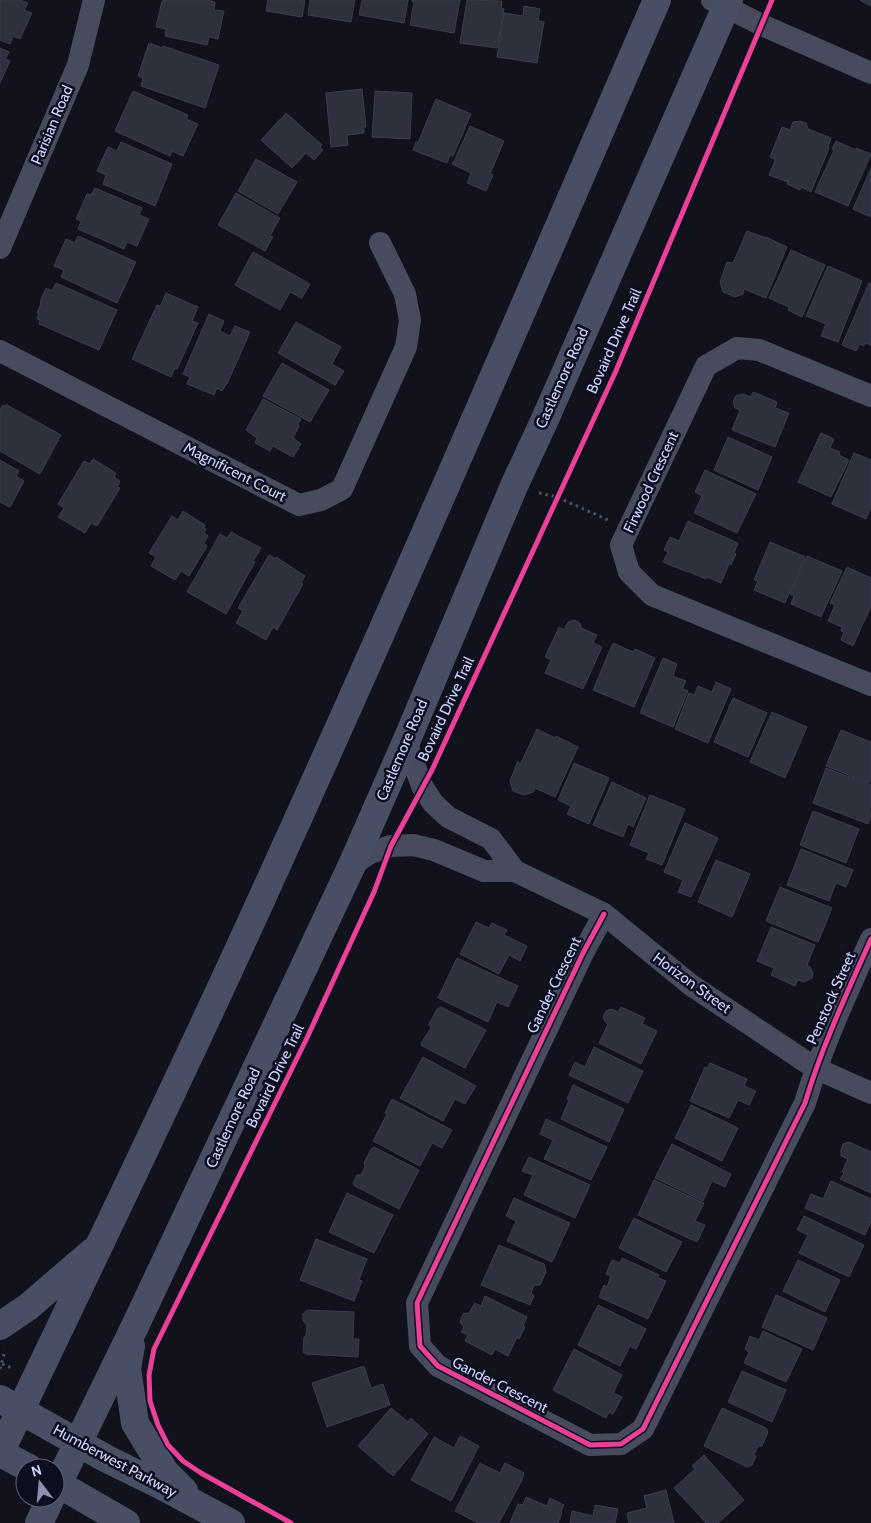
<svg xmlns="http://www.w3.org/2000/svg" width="871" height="1523" viewBox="0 0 871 1523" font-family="Cabin,sans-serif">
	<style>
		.building { fill: #2f303e; stroke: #3b3d4f }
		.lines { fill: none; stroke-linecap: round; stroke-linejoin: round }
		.path { stroke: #45575e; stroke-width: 3; stroke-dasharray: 2.5 4; stroke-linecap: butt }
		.minor { stroke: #474b5d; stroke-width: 22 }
		.secondary { stroke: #484e63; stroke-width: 28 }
		.cycleway-casing { stroke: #0d0f20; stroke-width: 8 }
		.cycleway { stroke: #ea4096; stroke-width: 5 }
		.labels { text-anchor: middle; stroke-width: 5; stroke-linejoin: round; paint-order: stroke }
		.street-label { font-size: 15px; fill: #cdd4fe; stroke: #0d0f20 }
	</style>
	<rect width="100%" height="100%" fill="#11121c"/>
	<g class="building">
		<path d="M 0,0 L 20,0 L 28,3 L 24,10 L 32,13 L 20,39 L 13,36 L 10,44 L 0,40 Z"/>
		<path d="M 166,0 L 207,0 L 215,2 L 214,10 L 224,11 L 218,39 L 209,37 L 207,45 L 165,36 L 166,29 L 156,27 L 162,1 Z"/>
		<path d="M 268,0 L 305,0 L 302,17 L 266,11 Z"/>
		<path d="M 310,0 L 355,0 L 351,22 L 308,15 Z"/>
		<path d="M 362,0 L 408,0 L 404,23 L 359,15 Z"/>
		<path d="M 412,0 L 460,0 L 454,33 L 410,25 L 414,2 L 412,2 Z"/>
		<path d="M 467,0 L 502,1 L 501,8 L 504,9 L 497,48 L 460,43 Z"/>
		<path d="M 861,0 L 871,0 L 871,6 L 861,1 Z"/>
		<path d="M 524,6 L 540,9 L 538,21 L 544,22 L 537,63 L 497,57 L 504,13 L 523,16 Z"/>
		<path d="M 149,43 L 163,48 L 163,46 L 219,65 L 205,108 L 141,86 L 143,78 L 138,76 Z"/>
		<path d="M 0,48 L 9,52 L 5,59 L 10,61 L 0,83 Z"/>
		<path d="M 362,89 L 366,127 L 364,127 L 364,133 L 347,135 L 348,145 L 331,147 L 326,93 Z"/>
		<path d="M 133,91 L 188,115 L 186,119 L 198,124 L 183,156 L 172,151 L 170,156 L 115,131 Z"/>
		<path d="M 375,91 L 412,93 L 410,139 L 372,137 Z"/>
		<path d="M 436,99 L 471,114 L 453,156 L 450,155 L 447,163 L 413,150 L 416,142 L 418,143 Z"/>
		<path d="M 286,113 L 322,145 L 320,147 L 323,150 L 314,160 L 306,153 L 292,168 L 261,140 Z"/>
		<path d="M 800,121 L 806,123 L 808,129 L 831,138 L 828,147 L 829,148 L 811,192 L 801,187 L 800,190 L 787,184 L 788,182 L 769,175 L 775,161 L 775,159 L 770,157 L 782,127 L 790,130 L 793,122 Z"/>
		<path d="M 470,126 L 504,141 L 490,174 L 493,175 L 486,191 L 467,183 L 471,173 L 452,164 L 453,162 L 454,162 Z"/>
		<path d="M 836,141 L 856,150 L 856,148 L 871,154 L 848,206 L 815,192 L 834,150 L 832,149 Z"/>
		<path d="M 121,142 L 172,164 L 155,206 L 103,184 L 106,175 L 97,171 L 108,147 L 117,151 Z"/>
		<path d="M 256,159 L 297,182 L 278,214 L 238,191 Z"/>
		<path d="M 871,168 L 871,217 L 853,209 Z"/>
		<path d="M 95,188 L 142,208 L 139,215 L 149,219 L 137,246 L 127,242 L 124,249 L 78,229 L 81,221 L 76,219 L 87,194 L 91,195 Z"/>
		<path d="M 236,193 L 280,218 L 270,236 L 273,237 L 265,251 L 218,225 Z"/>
		<path d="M 747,231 L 766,238 L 766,237 L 787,247 L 766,298 L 744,289 L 743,294 L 735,297 L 723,292 L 720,282 L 727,262 L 733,263 Z"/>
		<path d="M 78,236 L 136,262 L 117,303 L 61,277 L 64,270 L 54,266 L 66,239 L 75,243 Z"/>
		<path d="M 791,250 L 825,265 L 802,317 L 788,310 L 789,307 L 769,298 Z"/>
		<path d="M 253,252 L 310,284 L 302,298 L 290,292 L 280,310 L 235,285 Z"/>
		<path d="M 828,266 L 862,281 L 838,342 L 821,336 L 826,324 L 806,316 Z"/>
		<path d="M 56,283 L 117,310 L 99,350 L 39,324 L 40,320 L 37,319 L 39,314 L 37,313 L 41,303 L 40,302 L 46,288 L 52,291 Z"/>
		<path d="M 869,283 L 871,284 L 871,345 L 865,343 L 864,346 L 860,344 L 856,351 L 842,345 Z"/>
		<path d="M 166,293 L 198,307 L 192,321 L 198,323 L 177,369 L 175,368 L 171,377 L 132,359 L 157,305 L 160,306 Z"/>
		<path d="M 209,314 L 224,321 L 220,331 L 230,336 L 235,326 L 250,332 L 227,384 L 226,384 L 222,391 L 217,388 L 214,395 L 187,384 L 190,377 L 183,374 Z"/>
		<path d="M 296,322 L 341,347 L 332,364 L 344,371 L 335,385 L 278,353 Z"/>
		<path d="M 282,363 L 329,390 L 310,422 L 263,396 Z"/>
		<path d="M 753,392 L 777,402 L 775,408 L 789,413 L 775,447 L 732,430 L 740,410 L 735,408 L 733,402 L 736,396 L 743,394 L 751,397 Z"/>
		<path d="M 263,399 L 301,419 L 298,425 L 299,426 L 293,438 L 301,444 L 293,457 L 273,446 L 270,451 L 255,443 L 257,438 L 246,430 Z"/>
		<path d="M 7,405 L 61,435 L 40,474 L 0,451 L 0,410 L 2,406 Z"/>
		<path d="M 821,433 L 834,439 L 830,448 L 840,452 L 839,455 L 849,460 L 831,497 L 798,482 Z"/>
		<path d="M 728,437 L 772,457 L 758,490 L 714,470 Z"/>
		<path d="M 854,453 L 871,460 L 871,507 L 866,519 L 832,504 Z"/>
		<path d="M 93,459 L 116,473 L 114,477 L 120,481 L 117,487 L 120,488 L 97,526 L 91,523 L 85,533 L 58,517 L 64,508 L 58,504 L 84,461 L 90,464 Z"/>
		<path d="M 0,460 L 19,471 L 16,476 L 24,481 L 10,507 L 0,502 Z"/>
		<path d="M 705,470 L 756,494 L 737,533 L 694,513 L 702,496 L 695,492 Z"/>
		<path d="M 183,511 L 205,525 L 204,528 L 206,529 L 204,533 L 208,536 L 204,543 L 207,546 L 189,576 L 181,571 L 175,580 L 151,566 L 156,557 L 149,553 L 172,516 L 178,520 Z"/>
		<path d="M 688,521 L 738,543 L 734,553 L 736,554 L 731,565 L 729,564 L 721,583 L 707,577 L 706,579 L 687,571 L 687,572 L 663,562 L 668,552 L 664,550 L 670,537 L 679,541 Z"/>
		<path d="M 231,532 L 261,548 L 253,561 L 255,562 L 226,614 L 187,592 L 220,534 L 227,538 Z"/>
		<path d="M 770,542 L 805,557 L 785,603 L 754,590 L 758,581 L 754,580 Z"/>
		<path d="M 269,555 L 276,559 L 276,557 L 305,576 L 301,583 L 303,584 L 277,630 L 273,627 L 266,640 L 236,623 L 243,611 L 238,608 Z"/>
		<path d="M 807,556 L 842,571 L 821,617 L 791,604 L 794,596 L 790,594 Z"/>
		<path d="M 847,567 L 871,578 L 871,606 L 853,646 L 841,640 L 844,632 L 841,631 L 842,627 L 828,621 L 835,605 L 830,603 Z"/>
		<path d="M 574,620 L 580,623 L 581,628 L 597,635 L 593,643 L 602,647 L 583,689 L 545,673 L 551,660 L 545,657 L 559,627 L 564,630 L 568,622 Z"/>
		<path d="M 613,643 L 633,652 L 635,649 L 655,658 L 634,707 L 593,690 Z"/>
		<path d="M 663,658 L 677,664 L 673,676 L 686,681 L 682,689 L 688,691 L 673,727 L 640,713 Z"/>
		<path d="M 716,682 L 731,689 L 708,743 L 675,729 L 689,693 L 694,695 L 698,686 L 712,692 Z"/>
		<path d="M 733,698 L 767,713 L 748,757 L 714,742 Z"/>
		<path d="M 772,712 L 807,727 L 785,778 L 750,762 Z"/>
		<path d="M 537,729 L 555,738 L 556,736 L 578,747 L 555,797 L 535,788 L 533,792 L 524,795 L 513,791 L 510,781 L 518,761 L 520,765 Z"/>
		<path d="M 841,730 L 871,742 L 871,779 L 869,783 L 826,766 Z"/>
		<path d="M 574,763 L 609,778 L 589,824 L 567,814 L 571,806 L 558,800 Z"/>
		<path d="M 826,768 L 871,785 L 871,805 L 869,811 L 871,812 L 871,815 L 868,824 L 813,803 Z"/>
		<path d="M 612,782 L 646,798 L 633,827 L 628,824 L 623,837 L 593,825 Z"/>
		<path d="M 650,795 L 685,809 L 662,865 L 646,859 L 649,853 L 630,845 Z"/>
		<path d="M 813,811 L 859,829 L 846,863 L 800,845 Z"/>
		<path d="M 685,823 L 718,838 L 691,897 L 678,892 L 683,880 L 664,872 Z"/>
		<path d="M 801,849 L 853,870 L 846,887 L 836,883 L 829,901 L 787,885 Z"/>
		<path d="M 716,860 L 750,874 L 732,917 L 698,902 Z"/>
		<path d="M 780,887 L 832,908 L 818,942 L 766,921 Z"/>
		<path d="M 476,922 L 489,928 L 492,923 L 507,930 L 504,935 L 527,946 L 520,961 L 509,955 L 499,974 L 460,954 Z"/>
		<path d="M 771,927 L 815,945 L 807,965 L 810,967 L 813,973 L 812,978 L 804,982 L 798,980 L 795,986 L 771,975 L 774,968 L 757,961 Z"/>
		<path d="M 457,958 L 518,986 L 508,1007 L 497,1002 L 488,1022 L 438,998 Z"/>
		<path d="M 441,1007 L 486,1030 L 465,1068 L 422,1046 L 421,1043 L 431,1028 L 429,1024 L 437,1009 Z"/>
		<path d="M 621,1007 L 645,1018 L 642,1024 L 657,1031 L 641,1064 L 599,1043 L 608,1024 L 606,1023 L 603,1017 L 606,1011 L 612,1009 L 618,1012 Z"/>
		<path d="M 594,1047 L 643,1071 L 628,1103 L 569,1075 L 575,1062 L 585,1067 Z"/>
		<path d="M 423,1057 L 476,1086 L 465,1104 L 455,1099 L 443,1121 L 400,1098 Z"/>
		<path d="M 710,1063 L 747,1079 L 744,1086 L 756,1091 L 749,1105 L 738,1100 L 729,1118 L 690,1101 L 705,1067 L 707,1068 Z"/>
		<path d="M 573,1085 L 624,1109 L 609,1142 L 561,1119 L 569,1100 L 567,1099 Z"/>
		<path d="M 392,1099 L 452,1130 L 442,1148 L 432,1143 L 420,1166 L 373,1141 L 387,1114 L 385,1113 Z"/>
		<path d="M 691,1105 L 738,1128 L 722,1161 L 675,1138 Z"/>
		<path d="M 546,1119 L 607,1147 L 591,1180 L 544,1159 L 553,1140 L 540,1134 Z"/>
		<path d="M 849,1142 L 871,1152 L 871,1193 L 840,1179 L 844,1173 L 842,1172 L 848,1159 L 841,1156 L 841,1150 L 843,1144 Z"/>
		<path d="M 672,1144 L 731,1174 L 725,1187 L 712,1181 L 703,1201 L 655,1178 Z"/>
		<path d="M 374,1147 L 419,1170 L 399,1209 L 355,1186 L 353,1183 L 357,1175 L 361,1175 L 365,1167 L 364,1163 L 371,1149 Z"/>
		<path d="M 529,1157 L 590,1185 L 575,1218 L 524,1195 L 533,1175 L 522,1171 Z"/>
		<path d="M 654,1180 L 704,1203 L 695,1221 L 705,1225 L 697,1242 L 638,1215 Z"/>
		<path d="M 831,1181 L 871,1199 L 871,1221 L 865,1235 L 805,1208 L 811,1194 L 823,1199 Z"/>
		<path d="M 347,1193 L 393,1215 L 374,1253 L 329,1232 Z"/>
		<path d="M 514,1198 L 570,1223 L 552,1262 L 507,1241 L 516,1221 L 506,1216 Z"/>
		<path d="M 804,1216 L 864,1245 L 849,1277 L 799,1253 L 808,1235 L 797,1230 Z"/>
		<path d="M 634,1218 L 682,1242 L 666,1272 L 619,1248 Z"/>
		<path d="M 316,1239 L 367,1259 L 359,1280 L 362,1281 L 354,1301 L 300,1280 Z"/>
		<path d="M 499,1245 L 544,1264 L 546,1272 L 540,1285 L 534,1285 L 531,1293 L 534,1296 L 530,1305 L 481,1285 Z"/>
		<path d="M 622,1258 L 659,1275 L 658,1278 L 666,1281 L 648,1319 L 599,1297 L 604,1285 L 607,1287 L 611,1276 L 606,1274 L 612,1260 L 620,1263 Z"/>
		<path d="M 798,1260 L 840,1280 L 825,1312 L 783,1291 Z"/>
		<path d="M 776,1295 L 827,1318 L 813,1350 L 762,1327 Z"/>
		<path d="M 485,1296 L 527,1317 L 523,1326 L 525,1327 L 519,1339 L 517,1337 L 508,1356 L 495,1349 L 492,1355 L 465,1341 L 468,1335 L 461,1332 L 464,1327 L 460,1322 L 463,1314 L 469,1313 L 475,1303 L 481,1306 Z"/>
		<path d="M 598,1305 L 646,1329 L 636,1349 L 630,1346 L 620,1366 L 578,1345 Z"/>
		<path d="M 307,1310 L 354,1312 L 353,1339 L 359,1339 L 358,1357 L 306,1354 L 303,1352 L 304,1337 L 306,1335 L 307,1325 L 303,1321 L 303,1314 Z"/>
		<path d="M 763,1331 L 802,1349 L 786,1382 L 744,1363 L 749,1352 L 745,1349 L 750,1336 L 759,1340 Z"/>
		<path d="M 574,1349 L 622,1375 L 613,1393 L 622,1397 L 613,1414 L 609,1412 L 606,1418 L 553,1390 Z"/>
		<path d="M 364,1366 L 371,1388 L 383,1384 L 390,1405 L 327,1427 L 312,1383 Z"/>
		<path d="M 742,1371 L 786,1390 L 772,1422 L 728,1402 Z"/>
		<path d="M 391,1408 L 408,1422 L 411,1418 L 428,1434 L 393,1476 L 358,1446 Z"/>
		<path d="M 722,1408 L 766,1428 L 768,1432 L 762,1446 L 758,1446 L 754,1455 L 756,1456 L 752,1465 L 747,1467 L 704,1446 Z"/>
		<path d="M 460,1436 L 479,1446 L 451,1501 L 411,1480 L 434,1437 L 454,1448 Z"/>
		<path d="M 704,1455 L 744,1500 L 718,1523 L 706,1523 L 674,1488 L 695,1469 L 692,1466 Z"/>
		<path d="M 480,1463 L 500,1473 L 505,1463 L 524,1473 L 522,1480 L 499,1523 L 478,1523 L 455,1511 Z"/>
		<path d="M 666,1490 L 674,1523 L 629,1523 L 627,1513 L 647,1508 L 644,1496 Z"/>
		<path d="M 526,1497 L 547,1506 L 550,1498 L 564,1505 L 561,1512 L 562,1513 L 558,1523 L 510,1523 L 518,1504 L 523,1505 Z"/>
		<path d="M 595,1505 L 618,1509 L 615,1523 L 570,1523 L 572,1511 L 593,1516 Z"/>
	</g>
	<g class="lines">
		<g class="path">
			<path d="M 539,493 L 557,497 L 608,520"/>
			<path d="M 2,1364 L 12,1368"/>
			<path d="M 0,1369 L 5,1350"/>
		</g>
		<g class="minor">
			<path d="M 712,0 L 762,25 L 871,73"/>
			<path d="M 0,248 L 78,65 L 94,0"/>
			<path d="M 0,351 L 299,505 L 321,500 L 342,489 L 406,347 L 410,320 L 405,294 L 380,243"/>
			<path d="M 871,396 L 759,350 L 737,348 L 706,366 L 621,545 L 629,572 L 652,595 L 871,685"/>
			<path d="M 406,742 L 422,786 L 433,803 L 448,817 L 491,839 L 515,871"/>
			<path d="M 352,865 L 370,853 L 391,846 L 413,845 L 434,850 L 484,871 L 515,871 L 604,914 L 691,985 L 815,1068 L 871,1093"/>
			<path d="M 604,914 L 583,953 L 417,1303 L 420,1346 L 438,1366 L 590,1445 L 621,1444 L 643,1429 L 805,1103 C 822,1046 847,993 871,939"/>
		</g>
		<g class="secondary">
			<path d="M 0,1326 L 28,1307 L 92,1252"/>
			<path d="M 131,1346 L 127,1368 L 135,1423 L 165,1472 L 184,1491"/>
			<path d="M 0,1399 L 107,1459 L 162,1486 L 231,1523"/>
			<path d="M 0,1453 C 83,1279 167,1106 247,931 C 388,623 522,311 657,0"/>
			<path d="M 0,1453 L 29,1468"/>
			<path d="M 55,1482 L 126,1523"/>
			<path d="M 55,1490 L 136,1324 L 352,865 L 406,742 L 514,486 L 546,417 L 729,0"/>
			<path d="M 39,1523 L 51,1498"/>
		</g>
		<defs>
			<g id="cycleway">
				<path d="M 604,914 L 583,953 L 417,1303 L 420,1346 L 438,1366 L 590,1445 L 621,1444 L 643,1429 L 805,1103 C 822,1046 847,993 871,939"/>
				<path d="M 291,1523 L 201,1473 L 183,1461 L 168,1445 L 158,1425 L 150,1401 L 149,1375 L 154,1349 L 306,1040 L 374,892 L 391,846 L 432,770 L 615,373 L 772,0"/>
			</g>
		</defs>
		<use href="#cycleway" class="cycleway-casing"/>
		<use href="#cycleway" class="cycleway"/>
	</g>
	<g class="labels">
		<g class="street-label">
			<text transform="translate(52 125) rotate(-67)" y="5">Parisian Road</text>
			<text transform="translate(614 341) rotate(-66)" y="5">Bovaird Drive Trail</text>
			<text transform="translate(562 378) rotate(-66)" y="5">Castlemore Road</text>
			<text transform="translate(235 472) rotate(27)" y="5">Magnificent Court</text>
			<text transform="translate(651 482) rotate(-65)" y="5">Firwood Crescent</text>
			<text transform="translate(446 709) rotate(-65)" y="5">Bovaird Drive Trail</text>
			<text transform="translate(402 750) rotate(-67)" y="5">Castlemore Road</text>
			<text transform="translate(692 983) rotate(36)" y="5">Horizon Street</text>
			<text transform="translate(554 985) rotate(-64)" y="5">Gander Crescent</text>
			<text transform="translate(831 998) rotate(-66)" y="5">Penstock Street</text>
			<text transform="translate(275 1076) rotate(-64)" y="5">Bovaird Drive Trail</text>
			<text transform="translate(233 1118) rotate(-65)" y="5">Castlemore Road</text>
			<text transform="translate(500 1385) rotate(27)" y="5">Gander Crescent</text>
			<text transform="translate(115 1461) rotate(28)" y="5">Humberwest Parkway</text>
		</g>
	</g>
	<g transform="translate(40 1483) rotate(344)"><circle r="24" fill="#0d0f20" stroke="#5a5e79"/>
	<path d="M0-4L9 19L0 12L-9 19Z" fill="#8b90af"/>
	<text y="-8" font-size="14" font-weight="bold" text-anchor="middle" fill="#cdd4fe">N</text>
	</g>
</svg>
